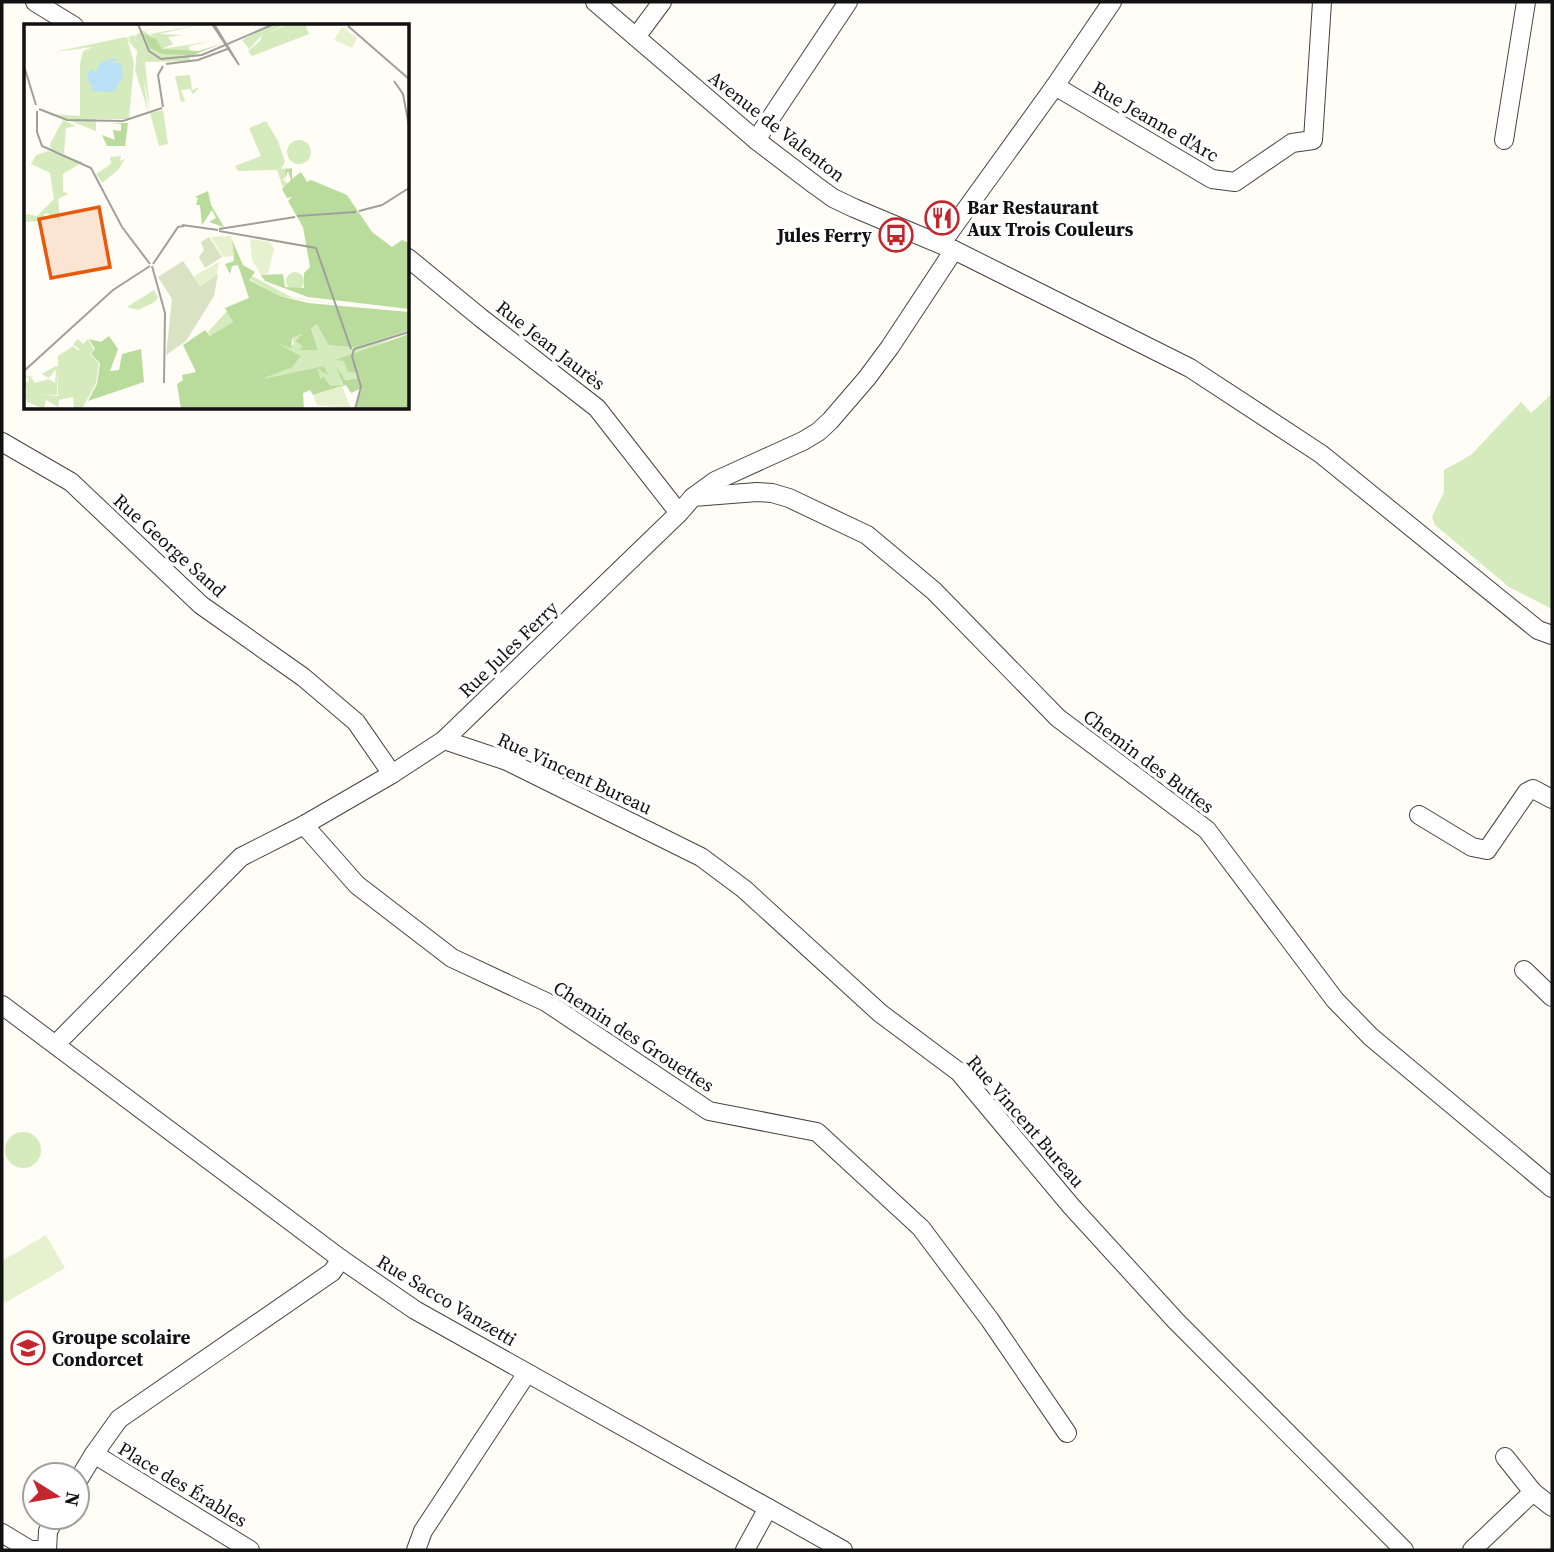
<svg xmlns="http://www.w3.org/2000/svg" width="1554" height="1552" viewBox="0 0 1554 1552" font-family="'Source Serif 4',serif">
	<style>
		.green { fill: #d5ebbd }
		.pitch { fill: #e6f2cf }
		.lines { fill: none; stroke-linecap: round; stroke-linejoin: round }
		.minor-casing { stroke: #444; stroke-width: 20 }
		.minor { stroke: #fff; stroke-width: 18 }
		.labels { text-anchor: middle; stroke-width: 7; stroke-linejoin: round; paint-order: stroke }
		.street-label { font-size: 19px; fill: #111; stroke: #fff }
		.poi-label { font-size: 19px; font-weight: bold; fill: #111; stroke: #fff; text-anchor: start }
		.inset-road { fill: none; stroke: #a09f9a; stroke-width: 2 }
		.view { fill: #e8590c; fill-opacity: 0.15; stroke: #e8590c; stroke-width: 3.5 }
		.inset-edge { fill: none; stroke: #111; stroke-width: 3.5 }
	</style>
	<rect width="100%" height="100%" fill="#fffdf5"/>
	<g class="green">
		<path d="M 1552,394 L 1552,609 L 1509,587 L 1435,525 L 1432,517 L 1444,492 L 1444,470 L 1471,455 L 1521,402 L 1531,413 Z"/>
		<circle cx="23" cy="1150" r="18"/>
	</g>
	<path class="pitch" d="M 46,1235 L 65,1268 L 5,1303 L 2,1296 L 2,1261 Z"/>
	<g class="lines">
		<defs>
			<g id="minor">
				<path d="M 35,2 L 74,26"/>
				<path d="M 595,2 L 756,140 L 815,185 L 833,198 L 854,208 L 954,250 L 1190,368 L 1321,454 L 1538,630 L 1552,635"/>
				<path d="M 636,37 L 662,2"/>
				<path d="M 1055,86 L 1212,179 L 1235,182 L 1292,143 L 1313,140 L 1322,2"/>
				<path d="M 756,140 L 848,2"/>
				<path d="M 1504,140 L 1526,2"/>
				<path d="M 941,244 L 1055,86 L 1112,2"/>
				<path d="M 408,258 L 481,318 L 597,408 L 679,513"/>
				<path d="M 2,442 L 71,482 L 201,605 L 303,677 L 356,722 L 392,774"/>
				<path d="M 693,497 L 757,492 L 772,493 L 789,498 L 867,535 L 934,591 L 1058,718 L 1207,830 L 1335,1000 L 1371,1037 L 1552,1188"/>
				<path d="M 444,740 L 507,761 L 701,857 L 744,889 L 880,1013 L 959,1072 L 1071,1206 L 1176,1321 L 1404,1550"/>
				<path d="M 1419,815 L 1472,847 L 1487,850 L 1527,792 L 1533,789 L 1552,799"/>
				<path d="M 304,825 L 357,885 L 452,958 L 546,1002 L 709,1111 L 817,1132 L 921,1228 L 990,1320 L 1067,1433"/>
				<path d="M 1524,970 L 1552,997"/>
				<path d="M 2,1005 L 341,1259 L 415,1310 L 843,1550"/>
				<path d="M 56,1044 L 241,857 L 304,825 L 392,774 L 444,740 L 679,513 L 693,497 L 715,481 L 803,441 L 818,432 L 830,421 L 867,378 L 890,347 L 954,250"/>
				<path d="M 94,1454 L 250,1550"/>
				<path d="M 1505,1457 L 1533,1492 L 1552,1507"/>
				<path d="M 77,1482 L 94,1454 L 119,1419 L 332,1272 L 341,1259"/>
				<path d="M 2,1533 L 30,1550 L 47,1550"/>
				<path d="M 47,1550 L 48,1531 L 56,1517"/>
				<path d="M 416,1550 L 423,1531 L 527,1373"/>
				<path d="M 745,1550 L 768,1508"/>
				<path d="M 1472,1550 L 1533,1492"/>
			</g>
		</defs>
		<use href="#minor" class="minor-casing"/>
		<use href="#minor" class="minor"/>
	</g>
	<defs>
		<symbol id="restaurant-ring" viewBox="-11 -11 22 22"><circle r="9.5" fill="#fff" stroke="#c4262e" stroke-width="1.5"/><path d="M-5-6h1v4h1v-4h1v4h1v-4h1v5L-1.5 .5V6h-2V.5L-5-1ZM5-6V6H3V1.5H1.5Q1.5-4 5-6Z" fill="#c4262e"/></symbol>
		<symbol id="bus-ring" viewBox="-11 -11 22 22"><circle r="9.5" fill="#fff" stroke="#c4262e" stroke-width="1.5"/><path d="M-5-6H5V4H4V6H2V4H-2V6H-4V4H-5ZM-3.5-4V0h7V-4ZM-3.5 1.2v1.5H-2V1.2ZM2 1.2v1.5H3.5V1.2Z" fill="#c4262e"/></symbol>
		<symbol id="school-ring" viewBox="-11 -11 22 22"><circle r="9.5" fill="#fff" stroke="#c4262e" stroke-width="1.5"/><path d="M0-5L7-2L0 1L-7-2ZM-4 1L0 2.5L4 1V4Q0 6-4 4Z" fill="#c4262e"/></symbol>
	</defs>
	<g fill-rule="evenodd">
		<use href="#restaurant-ring" x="923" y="199" width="38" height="38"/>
		<use href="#bus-ring" x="877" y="216" width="38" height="38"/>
		<use href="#school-ring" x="9" y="1329" width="38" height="38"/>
	</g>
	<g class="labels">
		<g class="street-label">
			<text transform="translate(1156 121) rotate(30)" y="7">Rue Jeanne d'Arc</text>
			<text transform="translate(777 126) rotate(38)" y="7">Avenue de Valenton</text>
			<text transform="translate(551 345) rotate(38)" y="7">Rue Jean Jaurès</text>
			<text transform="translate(170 545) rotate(42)" y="7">Rue George Sand</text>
			<text transform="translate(508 649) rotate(-44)" y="7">Rue Jules Ferry</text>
			<text transform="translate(1149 761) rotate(37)" y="7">Chemin des Buttes</text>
			<text transform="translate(575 773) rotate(25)" y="7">Rue Vincent Bureau</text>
			<text transform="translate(634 1036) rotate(33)" y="7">Chemin des Grouettes</text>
			<text transform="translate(1026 1121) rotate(49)" y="7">Rue Vincent Bureau</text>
			<text transform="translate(447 1300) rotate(31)" y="7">Rue Sacco Vanzetti</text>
			<text transform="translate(183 1484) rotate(31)" y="7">Place des Érables</text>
		</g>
		<g class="poi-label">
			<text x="967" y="214">Bar Restaurant<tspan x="967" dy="22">Aux Trois Couleurs</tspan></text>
			<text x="872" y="242" text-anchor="end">Jules Ferry</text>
			<text x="52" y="1344">Groupe scolaire<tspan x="52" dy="22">Condorcet</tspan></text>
		</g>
	</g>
	<g transform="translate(24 24)">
		<rect width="385" height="385" fill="#fffdf5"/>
		<path d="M 148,0 L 120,7 L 131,15 L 126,10 L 179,0 L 135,10 L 159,11 L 144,13 L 149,20 L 138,25 L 189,17 L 165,22 L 166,37 L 121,38 L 126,86 L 111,12 L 118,7 ZM 247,0 L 262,0 L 243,9 L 265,0 L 281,0 L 285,10 L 228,32 L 224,27 L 237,16 L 238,11 L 225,25 L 218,16 ZM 110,11 L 116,31 L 124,87 L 111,46 L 113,27 L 103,15 L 110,39 L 105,95 L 72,95 L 72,107 L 28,90 L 56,92 L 56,40 L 59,27 L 69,23 L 30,28 L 102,13 L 108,18 L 104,13 ZM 166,51 L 168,66 L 176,63 L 169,70 L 166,65 L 157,66 L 161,77 L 157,78 L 151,52 ZM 139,86 L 144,120 L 135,122 L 126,89 ZM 39,96 L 52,102 L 42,104 L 40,130 L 27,126 L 26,120 ZM 242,97 L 254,117 L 261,138 L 257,145 L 263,144 L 259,156 L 264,160 L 259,164 L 253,146 L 214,147 L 211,142 L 237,132 L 225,104 ZM263 128a12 12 0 1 1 24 0a12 12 0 1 1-24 0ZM 25,127 L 59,138 L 39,150 L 39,167 L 44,170 L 34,175 L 36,196 L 22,189 L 15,197 L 0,198 L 2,190 L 13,192 L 30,175 L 26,149 L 7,140 L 12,131 ZM 97,132 L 96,137 L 101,135 L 94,146 L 78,159 L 72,150 L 87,140 L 86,133 ZM262 257a9 9 0 1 1 18 0a9 9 0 1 1-18 0ZM 228,252 L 267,273 L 310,280 L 256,272 L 225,255 ZM 130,266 L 134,274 L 129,279 L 114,286 L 103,283 ZM 203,287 L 209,298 L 187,312 L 184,308 ZM 294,299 L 297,300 L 385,306 L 320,337 L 336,354 L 319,356 L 312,339 L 318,361 L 306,363 L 290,349 L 298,344 L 303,351 L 300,342 L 238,355 L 265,345 L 275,331 L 255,320 L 265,322 L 270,320 L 268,314 L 278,310 L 271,317 L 280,322 L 275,326 L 294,326 L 287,303 ZM 54,315 L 59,320 L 64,315 L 70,326 L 66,330 L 75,339 L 72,359 L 58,385 L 50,385 L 49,373 L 35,376 L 34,383 L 22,376 L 20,385 L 3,378 L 1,369 L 34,372 L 34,332 L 49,322 L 53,326 L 56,326 L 49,320 ZM 32,342 L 34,343 L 33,371 L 3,370 L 0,356 L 4,359 L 5,354 L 0,352 L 13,353 L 7,353 L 11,359 L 25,355 L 31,359 L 32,345 L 25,354 L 18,350 Z" fill="#d5ebbd"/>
		<path d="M 120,10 L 132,15 L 138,25 L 175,27 L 200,19 L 169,31 L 139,30 L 126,24 ZM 87,99 L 104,99 L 101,122 L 83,122 L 78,111 L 91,116 L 89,106 L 97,107 L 97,100 ZM 268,144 L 268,155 L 277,148 L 283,158 L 287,156 L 323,171 L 348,208 L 368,223 L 378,216 L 385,219 L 385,285 L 284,273 L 241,257 L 237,251 L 259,250 L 261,263 L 280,264 L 280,249 L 286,243 L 279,203 L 264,177 L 268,173 L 263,174 L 258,165 L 267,156 L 264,147 L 260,157 L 262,145 ZM 184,167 L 187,181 L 200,203 L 185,198 L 192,194 L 188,186 L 178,201 L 176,181 L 172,181 L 174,174 L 171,173 ZM 208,216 L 219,241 L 231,248 L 225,256 L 256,272 L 284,279 L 385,288 L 385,306 L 331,323 L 305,321 L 293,300 L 287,304 L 294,326 L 275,326 L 279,322 L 271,317 L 278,310 L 268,314 L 267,324 L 255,320 L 277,332 L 267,344 L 238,355 L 300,342 L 304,351 L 294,345 L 296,355 L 300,353 L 306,362 L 319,361 L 311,340 L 321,356 L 335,354 L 334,349 L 324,348 L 320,337 L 311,336 L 385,310 L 385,385 L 331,385 L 338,364 L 327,369 L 322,361 L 289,371 L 286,366 L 279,369 L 280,385 L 157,385 L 153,360 L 159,356 L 158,351 L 172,348 L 159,321 L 181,306 L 186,312 L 209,298 L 201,284 L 225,274 L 214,241 L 208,242 L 206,250 L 201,240 L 210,237 ZM 85,312 L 94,325 L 86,347 L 95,346 L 98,330 L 117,325 L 120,358 L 64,377 L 73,360 L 76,339 L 67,330 L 71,325 L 65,315 L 77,318 Z" fill="#b9dc9c"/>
		<path d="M 185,213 L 198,233 L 181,244 L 175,233 L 180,226 L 177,218 ZM 159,237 L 176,262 L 194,250 L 190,272 L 162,317 L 142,331 L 148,275 L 134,253 Z" fill="#d9e3c4"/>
		<path d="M 318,3 L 333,14 L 328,24 L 310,16 ZM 207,212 L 210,232 L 199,233 L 187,213 ZM 226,215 L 246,218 L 250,225 L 244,250 L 237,251 L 228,236 ZM 195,238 L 193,251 L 176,262 L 170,252 ZM 318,362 L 327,385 L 293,381 L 289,371 Z" fill="#e6f2cf"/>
		<path d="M 90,34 L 93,36 L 93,37 L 84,38 L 97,40 L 99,51 L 90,68 L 68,67 L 67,63 L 77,62 L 66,61 L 63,50 L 67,45 L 72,48 L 77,38 Z" fill="#b9e0f7"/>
		<path class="inset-road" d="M 114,0 L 125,27 L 137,35 L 178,31 L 250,0M 188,0 L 215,41 L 190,0M 324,2 L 385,55M 142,40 L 174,36 L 206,24M 0,42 L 12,81M 139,42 L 134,51 L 139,83M 370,57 L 379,70 L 385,102M 15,85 L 43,96 L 99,97 L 138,84M 13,87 L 13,108 L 18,122 L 67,144 L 98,203 L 126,240M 335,187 L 358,181 L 385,164M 273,192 L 332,188M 158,201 L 194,206M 195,205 L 271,193M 195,207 L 292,224 L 327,325M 129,240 L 154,203 L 160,202M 128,242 L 141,289 L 140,359M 330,325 L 328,332 L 337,363 L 331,385M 330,325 L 385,308M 0,347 L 89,266 L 126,242"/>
		<path class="view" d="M 75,183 L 86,243 L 27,254 L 15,195 Z"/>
		<rect width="385" height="385" class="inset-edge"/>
	</g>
	<rect width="1554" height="1552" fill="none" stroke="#111111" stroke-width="7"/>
	<g transform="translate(56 1496) rotate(101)"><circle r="33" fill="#ffffff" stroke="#a0a0a0" stroke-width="2"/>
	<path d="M0-5L12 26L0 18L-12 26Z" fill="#c4262e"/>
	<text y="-10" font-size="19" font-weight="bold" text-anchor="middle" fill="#111111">N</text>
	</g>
</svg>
